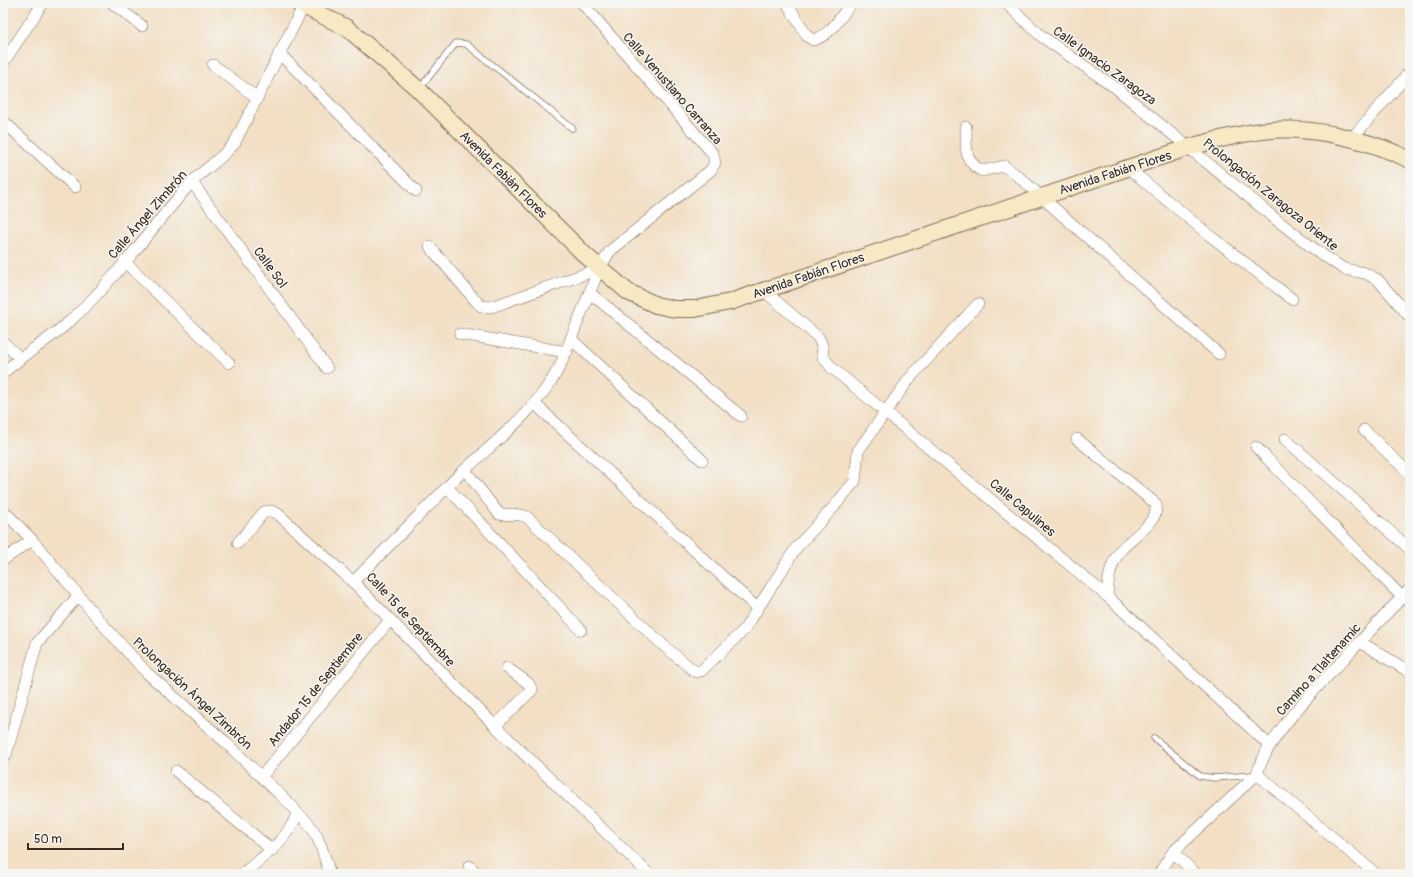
<svg xmlns="http://www.w3.org/2000/svg" width="1413" height="877" viewBox="0 0 1413 877" font-family="Pangolin,sans-serif">
	<style>
		.lines { fill: none; stroke-linecap: round; stroke-linejoin: round }
		.service-casing { stroke: #7b6958; stroke-width: 7 }
		.minor-casing { stroke: #7b6958; stroke-width: 12 }
		.secondary-casing { stroke: #7b6958; stroke-width: 18 }
		.service { stroke: #fff; stroke-width: 5.5 }
		.minor { stroke: #fff; stroke-width: 11 }
		.secondary { stroke: #f7e9c3; stroke-width: 16 }
		.labels { text-anchor: middle; stroke-width: 3; stroke-linejoin: round; paint-order: stroke }
		.street-label { font-size: 13px; fill: #3b2a1e; stroke: #f6f6f2 }
	</style>
	<rect width="100%" height="100%" fill="#f6f6f2"/>
	<filter id="ink" filterUnits="userSpaceOnUse"><feTurbulence type="fractalNoise" baseFrequency=".025" numOctaves="2"/><feDisplacementMap in="SourceGraphic" scale="8" xChannelSelector="R" yChannelSelector="G"/><feConvolveMatrix kernelMatrix="1 2 1 2 8 2 1 2 1" color-interpolation-filters="sRGB"/></filter>
	<filter id="wash" filterUnits="userSpaceOnUse"><feTurbulence type="fractalNoise" baseFrequency=".012" numOctaves="4" result="noise"/><feDisplacementMap in="SourceGraphic" scale="16" xChannelSelector="R" yChannelSelector="G"/><feGaussianBlur stdDeviation="0.9" result="paint"/><feColorMatrix in="noise" values="0 0 0 0 0 0 0 0 0 0 0 0 0 0 0 0 0 1.4 0 .05"/><feComposite in="paint" operator="in"/></filter>
	<g filter="url(#wash)">
		<rect width="100%" height="100%" fill="#f2dfc4"/>
	</g>
	<g filter="url(#ink)">
		<g class="lines">
			<defs>
				<g id="service">
					<path d="M 420,88 L 456,43 L 466,44 L 572,128"/>
					<path d="M 1154,738 L 1200,776 L 1214,778 L 1253,775"/>
				</g>
				<g id="minor">
					<path d="M 112,3 L 142,26"/>
					<path d="M 787,3 L 807,36 L 813,40 C 832,35 839,17 852,3"/>
					<path d="M 1006,3 L 1041,36 L 1116,88 L 1278,221 L 1317,251 L 1344,269 L 1365,273 L 1378,280 L 1410,317"/>
					<path d="M 279,53 L 416,191"/>
					<path d="M 3,63 L 43,3"/>
					<path d="M 213,65 L 256,97"/>
					<path d="M 3,121 L 75,187"/>
					<path d="M 966,127 C 967,147 962,160 982,171 L 1004,166 L 1019,177 L 1219,354"/>
					<path d="M 1352,138 L 1410,72"/>
					<path d="M 1128,168 L 1209,235 L 1292,299"/>
					<path d="M 192,182 L 327,368"/>
					<path d="M 430,247 L 475,300 L 481,306 L 491,307 L 599,269"/>
					<path d="M 124,261 L 229,363"/>
					<path d="M 763,290 L 818,337 L 822,345 L 823,357 L 832,368 L 1107,596 L 1269,745"/>
					<path d="M 590,293 L 741,416"/>
					<path d="M 460,334 L 567,352"/>
					<path d="M 572,340 L 702,460"/>
					<path d="M 3,342 L 20,358"/>
					<path d="M 3,373 C 24,354 49,340 70,321 C 114,281 150,230 189,185 C 203,169 222,160 235,142 L 304,5"/>
					<path d="M 535,404 L 757,608"/>
					<path d="M 1364,430 L 1410,474"/>
					<path d="M 1077,439 L 1156,504 C 1159,524 1131,537 1120,551 C 1110,565 1108,580 1107,596"/>
					<path d="M 1285,439 L 1410,549"/>
					<path d="M 1256,447 L 1402,597"/>
					<path d="M 465,470 L 499,514 C 509,516 517,512 527,517 L 664,646 L 693,670 L 697,672 L 701,671 L 744,630 L 796,548 L 832,509 L 855,481 L 858,451 L 909,379 L 978,304"/>
					<path d="M 447,487 L 581,630"/>
					<path d="M 3,510 L 32,540 L 106,628 L 146,672 L 224,741 L 293,807 L 297,813 C 290,838 261,859 242,874"/>
					<path d="M 238,543 L 264,512 L 271,511 L 278,514 L 353,582 L 495,726 L 649,874"/>
					<path d="M 3,560 L 32,540"/>
					<path d="M 353,582 C 389,546 425,509 461,473 C 497,440 537,410 560,366 L 599,269 L 610,251 L 711,170 L 715,163 L 713,154 L 582,3"/>
					<path d="M 1360,642 L 1410,672"/>
					<path d="M 495,726 L 532,690 L 528,683 L 507,668"/>
					<path d="M 3,758 L 6,755 L 37,643 L 78,596"/>
					<path d="M 176,771 L 272,850"/>
					<path d="M 1257,774 C 1268,735 1315,690 1343,660 C 1365,636 1387,613 1410,589"/>
					<path d="M 1257,774 L 1376,874"/>
					<path d="M 262,776 L 390,620"/>
					<path d="M 297,813 C 319,829 322,850 330,874"/>
					<path d="M 1173,852 L 1196,874"/>
					<path d="M 469,866 L 477,874"/>
					<path d="M 1159,874 L 1173,852 L 1257,774"/>
				</g>
				<path id="secondary" d="M 298,3 L 347,28 L 418,89 L 585,255 L 628,292 L 656,305 L 675,309 L 695,309 L 730,302 L 1190,147 C 1213,141 1237,134 1262,131 C 1309,125 1368,139 1410,160"/>
			</defs>
			<use href="#service" class="service-casing"/>
			<use href="#minor" class="minor-casing"/>
			<use href="#secondary" class="secondary-casing"/>
			<use href="#service" class="service"/>
			<use href="#minor" class="minor"/>
			<use href="#secondary" class="secondary"/>
		</g>
	</g>
	<g class="labels">
		<g class="street-label">
			<text transform="translate(1105 65) rotate(36)" y="5">Calle Ignacio Zaragoza</text>
			<text transform="translate(673 88) rotate(49)" y="5">Calle Venustiano Carranza</text>
			<text transform="translate(1115 172) rotate(-18)" y="5">Avenida Fabián Flores</text>
			<text transform="translate(504 174) rotate(45)" y="5">Avenida Fabián Flores</text>
			<text transform="translate(1271 194) rotate(39)" y="5">Prolongación Zaragoza Oriente</text>
			<text transform="translate(147 214) rotate(-49)" y="5">Calle Ángel Zimbrón</text>
			<text transform="translate(271 267) rotate(54)" y="5">Calle Sol</text>
			<text transform="translate(808 275) rotate(-19)" y="5">Avenida Fabián Flores</text>
			<text transform="translate(1023 507) rotate(40)" y="5">Calle Capulines</text>
			<text transform="translate(411 619) rotate(47)" y="5">Calle 15 de Septiembre</text>
			<text transform="translate(1318 669) rotate(-48)" y="5">Camino a Tlaltenamic</text>
			<text transform="translate(315 689) rotate(-51)" y="5">Andador 15 de Septiembre</text>
			<text transform="translate(193 693) rotate(43)" y="5">Prolongación Ángel Zimbrón</text>
		</g>
	</g>
	<rect width="1413" height="877" fill="none" stroke="#f6f6f2" stroke-width="16"/>
	<path d="M28 843v6h95v-6" fill="none" stroke="#3b2a1e" stroke-width="2"/>
	<text x="34" y="843" font-size="12" fill="#3b2a1e" stroke="#f6f6f2" stroke-width="3" paint-order="stroke">50 m</text>
</svg>
